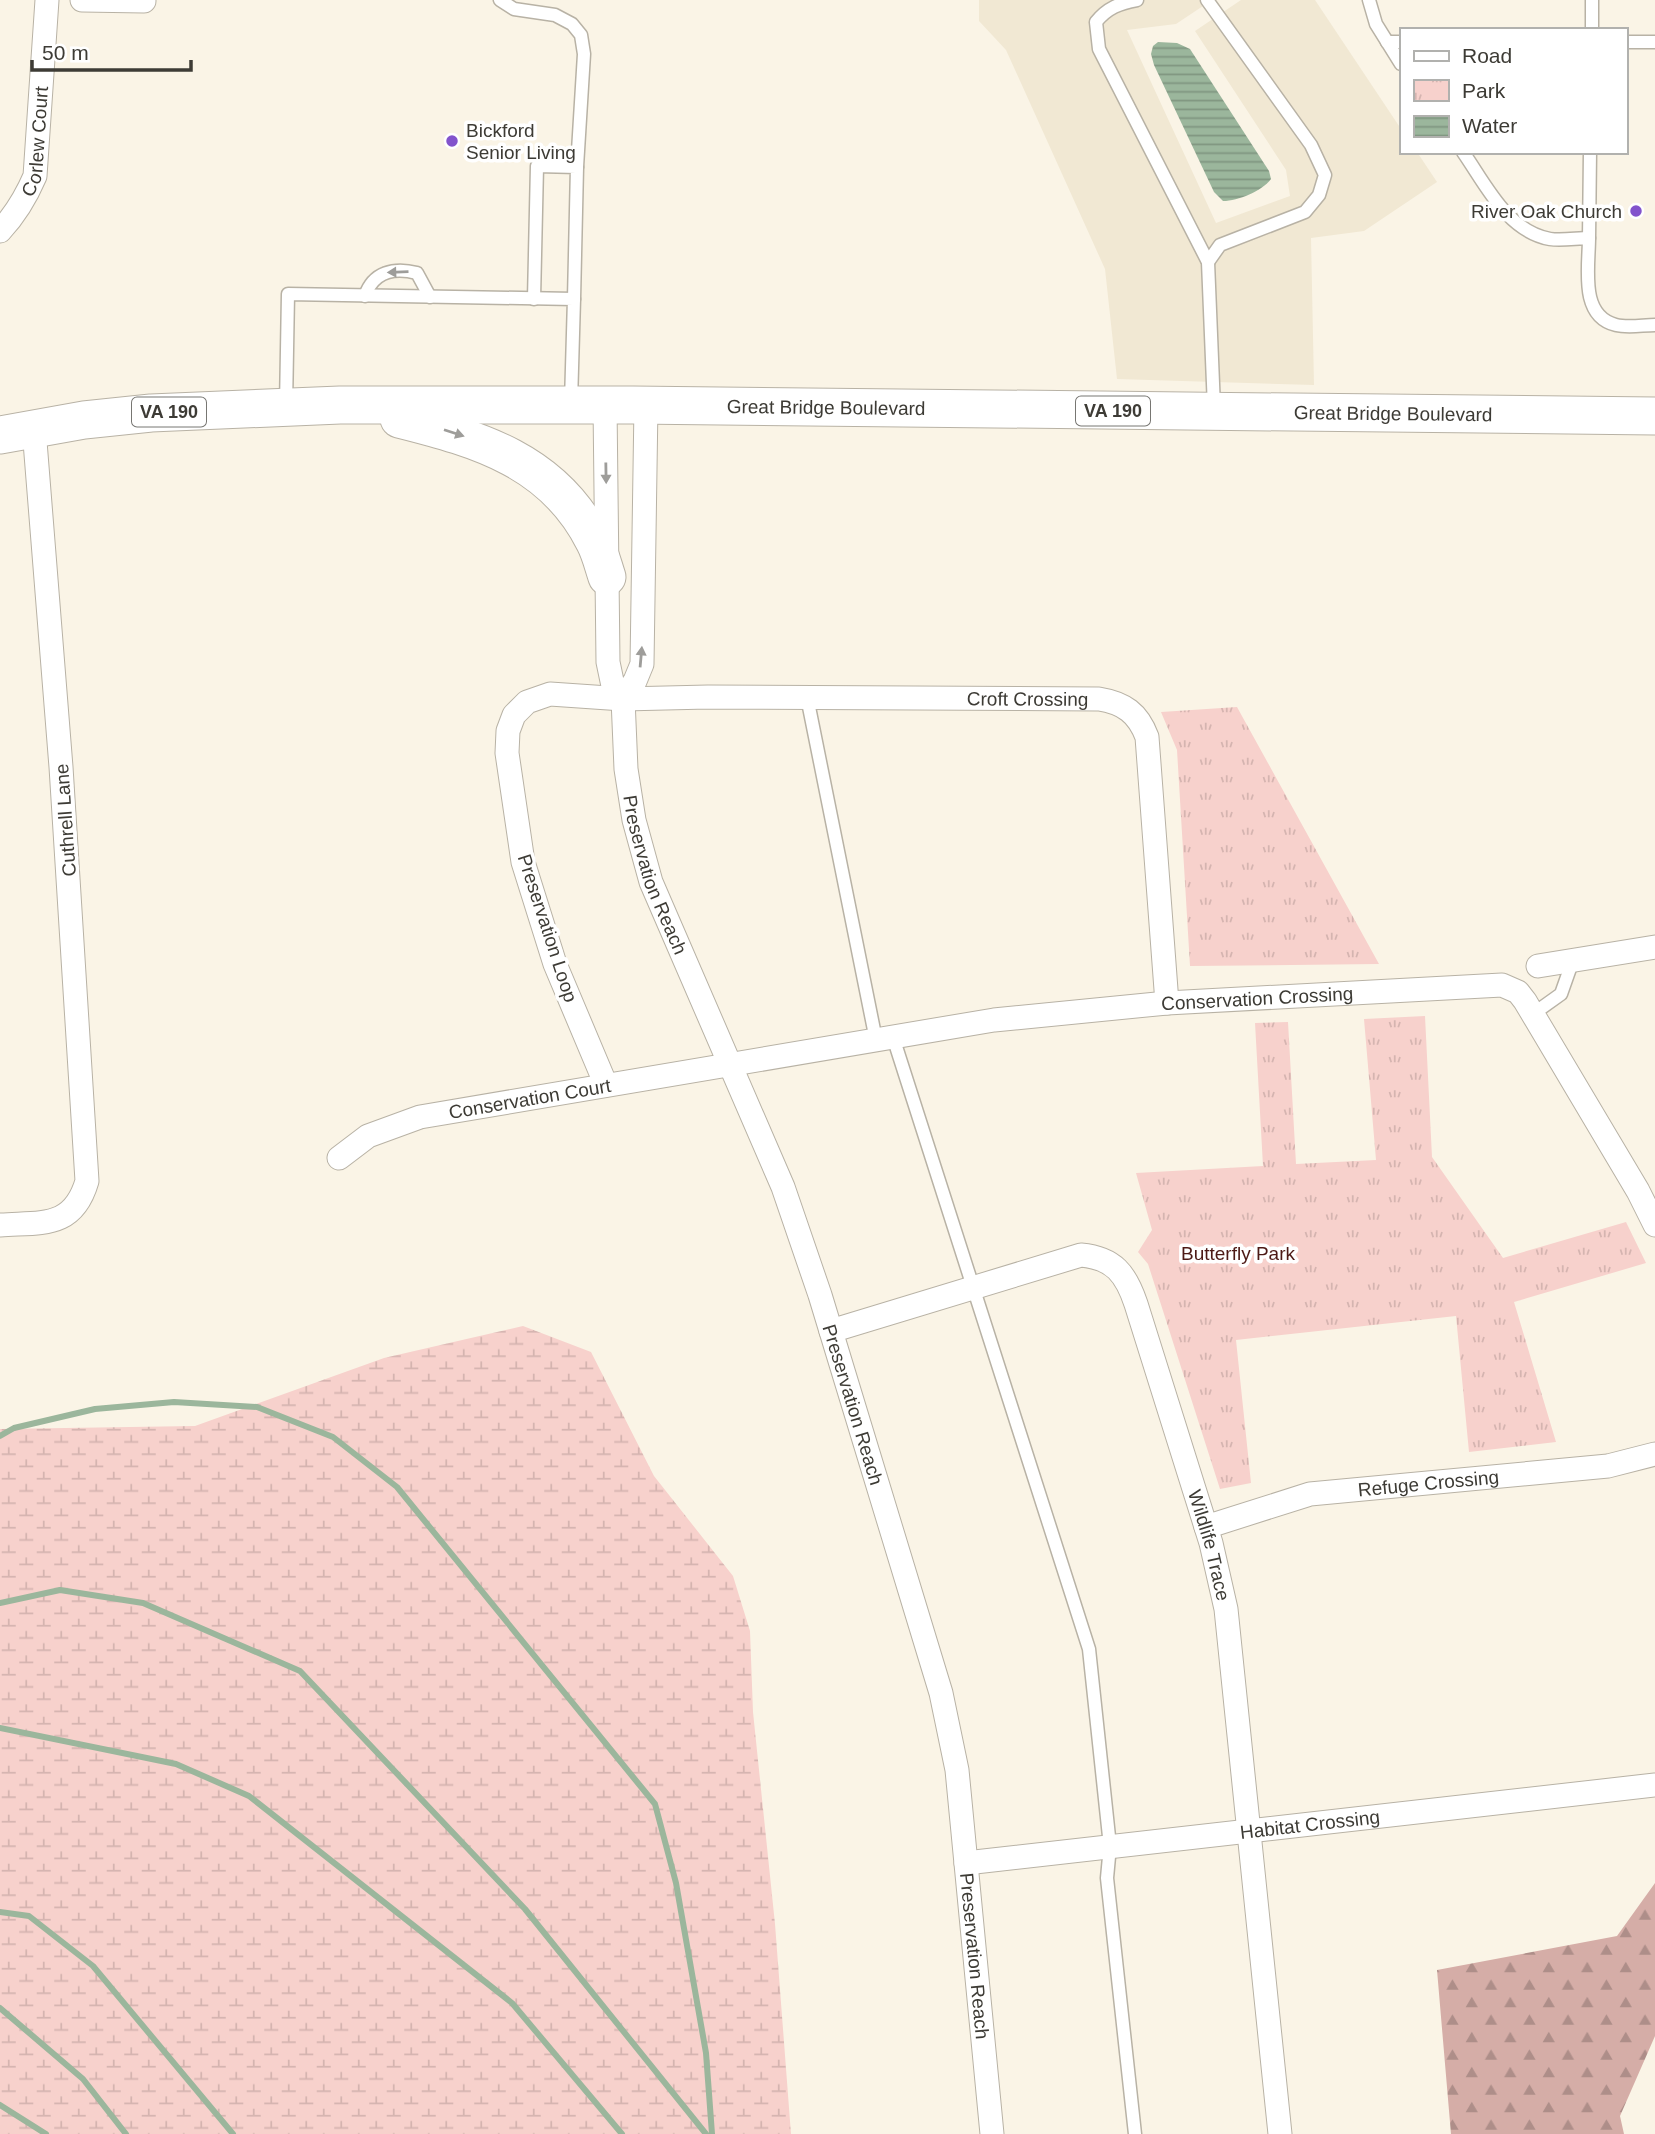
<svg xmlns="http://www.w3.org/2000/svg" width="1655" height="2134" viewBox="0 0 1655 2134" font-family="Arial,sans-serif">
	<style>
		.built { fill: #f1e8d3 }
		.forest { fill: url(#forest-firs) }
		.wetland { fill: url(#wetland-marsh) }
		.park { fill: url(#park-tufts) }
		.water { fill: url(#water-rules) }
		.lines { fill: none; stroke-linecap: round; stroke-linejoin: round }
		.stream { stroke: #9bb69c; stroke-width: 6 }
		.service-casing { stroke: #b8b2a5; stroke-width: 15 }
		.minor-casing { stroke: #b8b2a5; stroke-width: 25 }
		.primary-casing { stroke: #b8b2a5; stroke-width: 39 }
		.service { stroke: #fff; stroke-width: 12 }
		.minor { stroke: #fff; stroke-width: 23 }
		.primary { stroke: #fff; stroke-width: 37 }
		.oneway { fill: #9e9d9a }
		.poi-dot { fill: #8253cc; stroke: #fff; stroke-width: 2.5 }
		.labels { text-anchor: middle; stroke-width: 7; stroke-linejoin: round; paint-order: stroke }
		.shield { fill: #fff; stroke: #777672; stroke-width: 2 }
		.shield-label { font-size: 18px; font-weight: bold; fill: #3d3b35 }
		.poi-label { font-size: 19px; fill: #3d3b35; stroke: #fff; text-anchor: start }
		.street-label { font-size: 19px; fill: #3d3b35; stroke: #fff }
		.park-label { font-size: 19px; fill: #4c1915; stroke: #fff }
	</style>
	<defs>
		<pattern id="forest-firs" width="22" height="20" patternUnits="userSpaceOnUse" patternTransform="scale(1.75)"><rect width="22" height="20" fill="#d5ada7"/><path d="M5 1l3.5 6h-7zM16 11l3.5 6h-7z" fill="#ae8e89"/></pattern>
		<pattern id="wetland-marsh" width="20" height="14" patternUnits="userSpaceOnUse" patternTransform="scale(1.75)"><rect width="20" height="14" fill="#f7d1cc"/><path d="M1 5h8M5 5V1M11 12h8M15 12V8" fill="none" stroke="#d5b4b0"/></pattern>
		<pattern id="park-tufts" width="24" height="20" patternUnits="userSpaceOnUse" patternTransform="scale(1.75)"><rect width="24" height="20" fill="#f7d1cc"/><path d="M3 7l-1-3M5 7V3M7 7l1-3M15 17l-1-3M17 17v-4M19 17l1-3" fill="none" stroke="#d5b4b0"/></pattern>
		<pattern id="water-rules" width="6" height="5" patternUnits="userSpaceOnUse" patternTransform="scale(1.75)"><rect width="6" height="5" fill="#9bb69c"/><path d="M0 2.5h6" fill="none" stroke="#809580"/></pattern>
	</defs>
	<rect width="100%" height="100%" fill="#faf4e6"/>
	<path class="built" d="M 979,0 L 1212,0 L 1176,24 L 1127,30 L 1216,223 L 1290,196 L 1286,170 L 1195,31 L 1241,0 L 1315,0 L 1401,129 L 1401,152 L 1417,152 L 1437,182 L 1364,231 L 1311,238 L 1314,385 L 1117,379 L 1105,269 L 1006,50 L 979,21 Z"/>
	<path class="forest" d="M 1655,1883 L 1655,2036 L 1620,2116 L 1624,2134 L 1451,2134 L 1437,1970 L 1617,1936 Z"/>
	<path class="wetland" d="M 523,1326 L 591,1352 L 654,1476 L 733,1576 L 750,1631 L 753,1712 L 775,1924 L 791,2134 L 0,2134 L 0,1429 L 195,1426 L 384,1358 Z"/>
	<g class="park">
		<path d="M 1237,707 L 1379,964 L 1190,966 L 1177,750 L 1161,712 Z"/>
		<path d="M 1425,1016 L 1432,1157 L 1503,1258 L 1626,1222 L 1646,1263 L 1514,1302 L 1556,1442 L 1469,1452 L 1456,1316 L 1236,1340 L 1251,1483 L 1220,1489 L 1148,1264 L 1138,1252 L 1152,1230 L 1136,1173 L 1263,1166 L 1255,1023 L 1288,1022 L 1296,1164 L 1376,1160 L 1364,1019 Z"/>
	</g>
	<path class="water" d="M 1158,42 L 1177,43 L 1190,49 L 1269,171 L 1271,179 C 1262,191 1238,201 1223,201 L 1214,192 L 1154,65 L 1151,54 L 1153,46 Z"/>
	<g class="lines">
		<g class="stream">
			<path d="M 0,1436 L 14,1428 L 95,1409 L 174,1402 L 257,1407 L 333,1437 L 397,1487 L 655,1804 L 676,1883 L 706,2053 L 712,2134"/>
			<path d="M 0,1603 L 60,1590 L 143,1603 L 300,1671 L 525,1909 L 706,2134"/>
			<path d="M 0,1728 L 176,1764 L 249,1796 L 512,2003 L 622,2134"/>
			<path d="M 0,1912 L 29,1916 L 93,1966 L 233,2134"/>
			<path d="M 0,2008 L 83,2079 L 126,2134"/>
			<path d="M 0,2105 L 46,2134"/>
		</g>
		<defs>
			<g id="service">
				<path d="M 500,0 L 514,9 L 555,15 L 572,24 L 581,35 L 584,54 L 577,167"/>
				<path d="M 1137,0 C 1120,3 1107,8 1096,22 L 1099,49 L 1208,262 L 1214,408"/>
				<path d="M 1207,0 L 1311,145 L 1325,175 L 1319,195 L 1305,212 L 1220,245 L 1208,262"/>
				<path d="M 1369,0 L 1376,24 L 1401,64"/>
				<path d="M 1592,30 L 1592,0"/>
				<path d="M 1387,42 L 1401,42"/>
				<path d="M 1625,42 L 1655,42"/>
				<path d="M 1463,152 C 1486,185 1507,231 1550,239 C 1562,241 1577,238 1589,238 C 1589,267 1579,316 1616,325 C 1628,328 1643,325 1655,325"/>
				<path d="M 1589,238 L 1590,152"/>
				<path d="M 365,296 C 373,272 394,267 417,273 L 430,297"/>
				<path d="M 534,299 L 537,166 L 577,167 L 574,299"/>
				<path d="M 286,406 L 288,294 L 574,299 L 571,402"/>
				<path d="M 807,697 L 876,1040"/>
				<path d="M 1533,1014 L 1561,994 L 1573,960"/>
				<path d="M 893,1037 L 1089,1649 L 1110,1846 L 1107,1878 L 1135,2134"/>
			</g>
			<g id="minor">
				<path d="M 82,0 L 144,1"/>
				<path id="s1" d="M 0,231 C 16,214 26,197 35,176 L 47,0"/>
				<path d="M 605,405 L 608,662 L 613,686 L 623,699 L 635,681 L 642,664 L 646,405"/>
				<path id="s2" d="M 623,699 L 626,769 L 634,820 L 651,882 L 783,1187 L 820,1295 L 941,1693 L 957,1770 L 992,2134"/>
				<path d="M 1538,966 L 1655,947"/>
				<path id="s3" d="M 606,1085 L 555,964 L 523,862 L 507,753 L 508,731 L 514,715 L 527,702 L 550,694 L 623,699 L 708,697 L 1099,699 C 1124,703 1138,713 1147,737 L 1167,1003"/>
				<path id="s4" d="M 339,1158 L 368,1136 L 420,1117 L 994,1020 L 1167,1003 L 1502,985 L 1518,992 L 1525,1001 L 1638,1191 L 1655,1225"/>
				<path d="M 0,1225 C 42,1222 73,1229 87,1181 L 61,767 L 34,429"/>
				<path id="s5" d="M 831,1331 L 1081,1255 C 1114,1258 1126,1274 1136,1304 L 1211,1543 L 1226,1609 L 1280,2134"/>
				<path id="s6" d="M 1206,1527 L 1310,1494 L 1608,1466 L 1655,1454"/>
				<path id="s7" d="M 966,1863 L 1655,1785"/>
			</g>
			<g id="primary">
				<path d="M 399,419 C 479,439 554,461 594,541 C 600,552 603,565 607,577"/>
				<path id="s8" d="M 0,435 L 84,420 L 151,413 L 340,405 L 633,405 L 1655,416"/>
			</g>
		</defs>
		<use href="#service" class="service-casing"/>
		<use href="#minor" class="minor-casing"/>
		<use href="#primary" class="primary-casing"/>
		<use href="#service" class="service"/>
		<use href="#minor" class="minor"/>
		<use href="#primary" class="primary"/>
	</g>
	<defs><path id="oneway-solid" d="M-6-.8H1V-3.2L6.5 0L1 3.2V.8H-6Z" transform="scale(1.75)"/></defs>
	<g class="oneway">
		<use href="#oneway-solid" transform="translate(398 272) rotate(178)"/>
		<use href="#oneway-solid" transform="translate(454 433) rotate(18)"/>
		<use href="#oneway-solid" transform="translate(606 473) rotate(89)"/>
		<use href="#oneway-solid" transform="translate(641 657) rotate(-85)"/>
	</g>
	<g class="poi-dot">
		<circle cx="452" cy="141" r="7"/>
		<circle cx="1636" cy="211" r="7"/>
	</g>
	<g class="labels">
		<g class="shield">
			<rect x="1076" y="396.5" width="74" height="29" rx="5"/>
			<rect x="132" y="397.5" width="74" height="29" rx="5"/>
		</g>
		<g class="shield-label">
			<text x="1113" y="417">VA 190</text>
			<text x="169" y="418">VA 190</text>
		</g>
		<g class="poi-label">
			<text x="466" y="137">Bickford<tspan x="466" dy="22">Senior Living</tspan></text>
			<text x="1622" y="218" text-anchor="end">River Oak Church</text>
		</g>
		<g class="street-label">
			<text dy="7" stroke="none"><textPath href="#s1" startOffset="100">Corlew Court</textPath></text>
			<text dy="7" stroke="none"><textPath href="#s8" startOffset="828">Great Bridge Boulevard</textPath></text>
			<text dy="7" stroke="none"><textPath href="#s8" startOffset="1395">Great Bridge Boulevard</textPath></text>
			<text dy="7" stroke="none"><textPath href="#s3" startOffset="908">Croft Crossing</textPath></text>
			<text transform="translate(65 820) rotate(-94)" y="7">Cuthrell Lane</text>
			<text dy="7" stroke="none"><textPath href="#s2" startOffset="180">Preservation Reach</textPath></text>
			<text transform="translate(548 928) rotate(72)" y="7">Preservation Loop</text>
			<text dy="7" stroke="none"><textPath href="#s4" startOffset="938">Conservation Crossing</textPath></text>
			<text dy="7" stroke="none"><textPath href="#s4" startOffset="203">Conservation Court</textPath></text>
			<text dy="7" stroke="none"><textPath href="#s2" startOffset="747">Preservation Reach</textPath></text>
			<text dy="7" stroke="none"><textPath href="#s6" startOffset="228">Refuge Crossing</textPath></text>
			<text dy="7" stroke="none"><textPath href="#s5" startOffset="593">Wildlife Trace</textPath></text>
			<text dy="7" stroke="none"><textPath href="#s7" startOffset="346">Habitat Crossing</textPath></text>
			<text dy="7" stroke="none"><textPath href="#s2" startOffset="1314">Preservation Reach</textPath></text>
		</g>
		<g class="park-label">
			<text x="1238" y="1260">Butterfly Park</text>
		</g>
	</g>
	<rect x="1400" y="28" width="228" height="126" fill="#ffffff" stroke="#b1b1ae" stroke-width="2"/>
	<rect x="1414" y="51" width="35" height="10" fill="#ffffff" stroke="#b1b1ae" stroke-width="2"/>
	<text x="1462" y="63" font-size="21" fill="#3d3b35">Road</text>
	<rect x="1414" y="80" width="35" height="21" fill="url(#park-tufts)" stroke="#b1b1ae" stroke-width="2"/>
	<text x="1462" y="98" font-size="21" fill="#3d3b35">Park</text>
	<rect x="1414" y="116" width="35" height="21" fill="url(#water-rules)" stroke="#b1b1ae" stroke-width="2"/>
	<text x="1462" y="133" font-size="21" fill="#3d3b35">Water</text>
	<path d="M32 60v10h159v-10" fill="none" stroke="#3d3b35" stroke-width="3.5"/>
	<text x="42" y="60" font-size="21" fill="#3d3b35" stroke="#ffffff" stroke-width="5" paint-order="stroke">50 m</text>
</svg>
